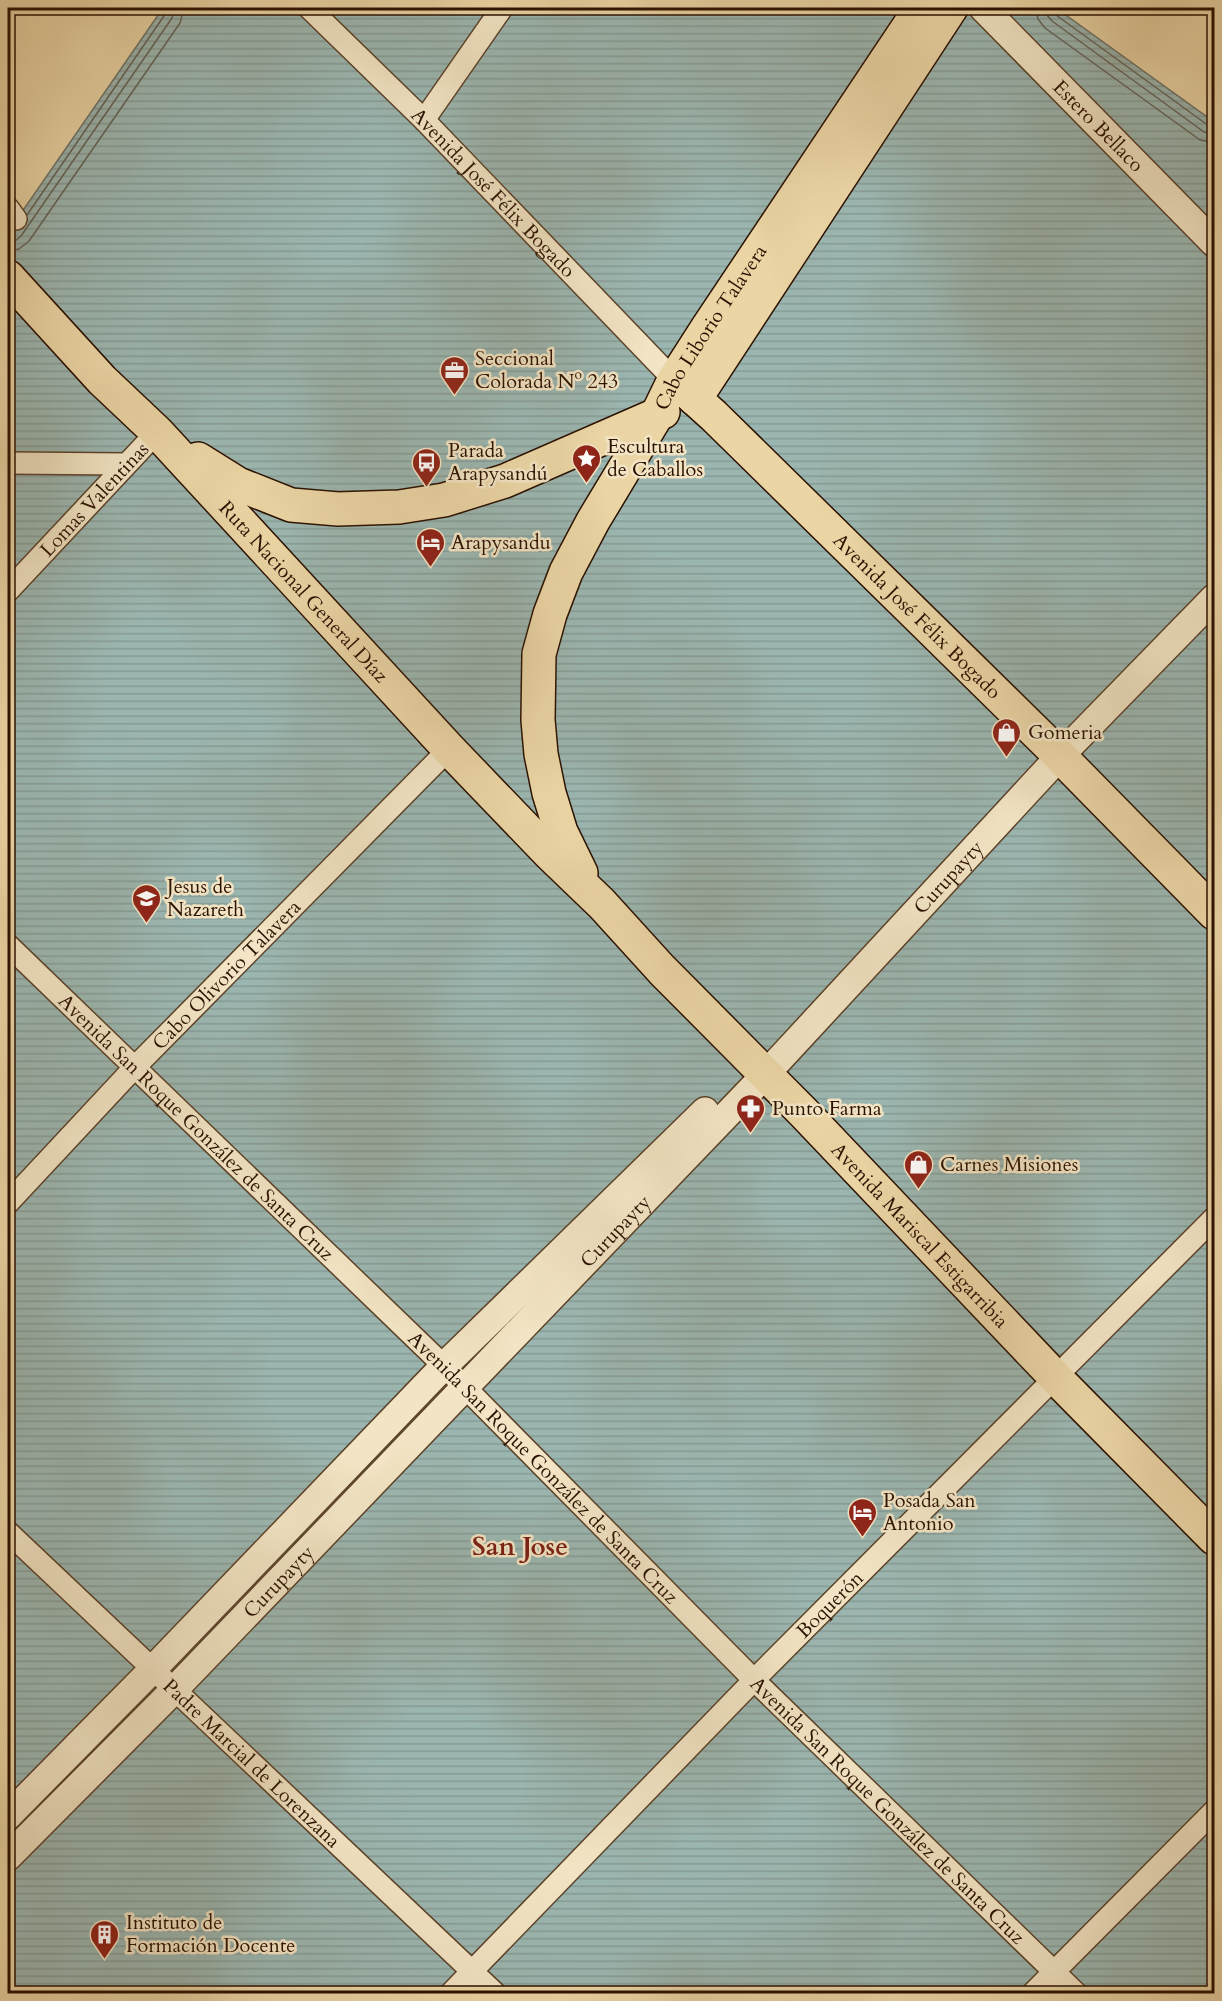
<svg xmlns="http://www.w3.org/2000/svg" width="1222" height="2001" viewBox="0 0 1222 2001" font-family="Cardo,serif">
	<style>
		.water { fill: url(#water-rules); stroke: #6e746a; stroke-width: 1.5 }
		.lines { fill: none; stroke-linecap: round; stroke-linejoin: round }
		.shore { stroke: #636458; stroke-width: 1.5 }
		.minor-casing { stroke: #5b4229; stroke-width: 24 }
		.tertiary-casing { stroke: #5b4229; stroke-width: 30 }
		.trunk-casing { stroke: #2b1100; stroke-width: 36 }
		.minor { stroke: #f2e4c4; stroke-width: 21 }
		.tertiary { stroke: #f2e4c4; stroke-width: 27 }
		.trunk { stroke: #ebd5a5; stroke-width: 33 }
		.labels { text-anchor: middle; stroke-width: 5; stroke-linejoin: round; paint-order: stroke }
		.street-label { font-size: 20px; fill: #2b1100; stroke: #f2e4c4 }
		.poi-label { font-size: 20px; fill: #2b1100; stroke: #f2e4c4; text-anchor: start }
		.district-label { font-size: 26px; font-weight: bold; fill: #7a1f14; stroke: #f2e4c4 }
	</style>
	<defs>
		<pattern id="water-rules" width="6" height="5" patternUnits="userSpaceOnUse" patternTransform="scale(1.5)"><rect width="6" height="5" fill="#9bb6b0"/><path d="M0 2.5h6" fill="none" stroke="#869b96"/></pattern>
	</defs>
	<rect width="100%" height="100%" fill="#ebd5a5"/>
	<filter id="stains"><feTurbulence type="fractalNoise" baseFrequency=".00333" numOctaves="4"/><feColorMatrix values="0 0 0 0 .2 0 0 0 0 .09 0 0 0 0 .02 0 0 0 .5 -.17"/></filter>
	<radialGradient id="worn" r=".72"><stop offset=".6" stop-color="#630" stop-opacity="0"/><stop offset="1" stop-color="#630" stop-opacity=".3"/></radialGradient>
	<path class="water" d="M 163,8 L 1056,8 L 1214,122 L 1214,1993 L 8,1994 L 8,232 Z"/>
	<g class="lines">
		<g class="shore">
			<path d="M 1036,8 L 1038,19 L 1045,28 L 1200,140 L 1214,143"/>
			<path d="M 1045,8 L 1047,15 L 1052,21 L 1204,132 L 1214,134"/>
			<path d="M 1053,8 L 1056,15 L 1209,126 L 1214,127"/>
			<path d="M 27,215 L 166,13 L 167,8"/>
			<path d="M 8,242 L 15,241 L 21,236 L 172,18 L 175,8"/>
			<path d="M 8,251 L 19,249 L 29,241 L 180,23 L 184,8"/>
		</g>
		<defs>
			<g id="minor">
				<path id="s1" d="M 309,8 L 424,120 L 674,380"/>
				<path d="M 424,120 L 502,8"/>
				<path d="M 8,208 L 16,219"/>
				<path d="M 8,463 L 125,464"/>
				<path id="s2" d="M 8,591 L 157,432"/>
				<path id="s3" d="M 8,945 L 444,1366 L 754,1680 L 1077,1994"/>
				<path id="s4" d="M 8,1203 L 134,1068 L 449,749"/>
				<path id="s5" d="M 8,1532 L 496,1994"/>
				<path id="s6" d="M 450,1994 L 754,1680 L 1214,1218"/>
				<path d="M 1032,1994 L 1214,1811"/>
			</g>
			<g id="tertiary">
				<path id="s7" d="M 983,8 L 1214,243"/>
				<path d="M 8,1816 L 153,1669 L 444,1366 L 705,1111"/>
				<path id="s8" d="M 8,1857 L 174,1690 L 765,1075 L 1059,757 L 1214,598"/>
			</g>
			<g id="trunk">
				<path id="s9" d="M 8,277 L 102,380 L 157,432 L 449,749 L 549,853 L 602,904 L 662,970 L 804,1113 L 1056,1378 L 1214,1538"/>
				<path id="s10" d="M 674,380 L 714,416 L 1048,744 L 1214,913"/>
				<path d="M 695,399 L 951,8"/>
				<path d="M 198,459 L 238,484 L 291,505 L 338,509 L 399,507 L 444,500 L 505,481 L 663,412"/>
				<path id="s11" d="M 581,873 L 561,832 L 549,793 L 541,754 L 538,720 L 539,654 L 550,614 L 566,572 L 593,521 L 658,413 L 674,380 L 708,327 L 921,8"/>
			</g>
		</defs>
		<use href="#minor" class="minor-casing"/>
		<use href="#tertiary" class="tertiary-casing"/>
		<use href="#trunk" class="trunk-casing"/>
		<use href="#minor" class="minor"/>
		<use href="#tertiary" class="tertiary"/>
		<use href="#trunk" class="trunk"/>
	</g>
	<defs>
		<symbol id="office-pin" viewBox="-11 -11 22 30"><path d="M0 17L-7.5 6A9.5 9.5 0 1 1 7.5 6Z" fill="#8f2418" stroke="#f2e4c4"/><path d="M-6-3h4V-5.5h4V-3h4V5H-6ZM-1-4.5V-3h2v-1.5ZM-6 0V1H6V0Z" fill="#fff"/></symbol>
		<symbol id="sight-pin" viewBox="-11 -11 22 30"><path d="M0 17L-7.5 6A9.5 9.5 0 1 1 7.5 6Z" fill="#8f2418" stroke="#f2e4c4"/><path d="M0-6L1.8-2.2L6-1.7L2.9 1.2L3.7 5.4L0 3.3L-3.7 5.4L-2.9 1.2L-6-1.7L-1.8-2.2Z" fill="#fff"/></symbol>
		<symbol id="bus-pin" viewBox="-11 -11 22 30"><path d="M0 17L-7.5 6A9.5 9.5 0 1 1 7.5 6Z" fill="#8f2418" stroke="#f2e4c4"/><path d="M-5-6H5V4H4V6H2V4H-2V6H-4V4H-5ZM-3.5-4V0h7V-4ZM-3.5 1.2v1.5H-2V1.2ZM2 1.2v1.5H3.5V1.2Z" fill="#fff"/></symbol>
		<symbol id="hotel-pin" viewBox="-11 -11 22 30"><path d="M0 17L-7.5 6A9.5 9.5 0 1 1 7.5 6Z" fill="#8f2418" stroke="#f2e4c4"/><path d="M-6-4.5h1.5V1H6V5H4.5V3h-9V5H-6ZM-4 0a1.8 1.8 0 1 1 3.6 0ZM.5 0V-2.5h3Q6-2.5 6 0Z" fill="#fff"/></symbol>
		<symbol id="shop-pin" viewBox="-11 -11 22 30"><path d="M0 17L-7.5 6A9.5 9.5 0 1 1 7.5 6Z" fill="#8f2418" stroke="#f2e4c4"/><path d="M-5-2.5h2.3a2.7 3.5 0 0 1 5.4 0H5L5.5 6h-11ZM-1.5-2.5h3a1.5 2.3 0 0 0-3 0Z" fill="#fff"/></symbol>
		<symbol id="school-pin" viewBox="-11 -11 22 30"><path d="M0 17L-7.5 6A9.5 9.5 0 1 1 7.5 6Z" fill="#8f2418" stroke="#f2e4c4"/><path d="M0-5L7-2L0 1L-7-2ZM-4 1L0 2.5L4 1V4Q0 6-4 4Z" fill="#fff"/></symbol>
		<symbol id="pharmacy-pin" viewBox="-11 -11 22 30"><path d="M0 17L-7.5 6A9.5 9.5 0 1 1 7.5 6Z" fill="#8f2418" stroke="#f2e4c4"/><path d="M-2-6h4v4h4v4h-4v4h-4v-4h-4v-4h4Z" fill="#fff"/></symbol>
		<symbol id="building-pin" viewBox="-11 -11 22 30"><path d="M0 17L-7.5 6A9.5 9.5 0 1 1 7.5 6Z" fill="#8f2418" stroke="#f2e4c4"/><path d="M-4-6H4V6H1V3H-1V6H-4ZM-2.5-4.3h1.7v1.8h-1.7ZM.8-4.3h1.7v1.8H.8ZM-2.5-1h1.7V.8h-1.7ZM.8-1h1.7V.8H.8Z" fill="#fff"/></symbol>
	</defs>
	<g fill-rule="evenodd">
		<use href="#office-pin" x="438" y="354" width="33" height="45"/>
		<use href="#sight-pin" x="570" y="442" width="33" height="45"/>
		<use href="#bus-pin" x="410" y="446" width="33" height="45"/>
		<use href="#hotel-pin" x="414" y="526" width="33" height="45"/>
		<use href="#shop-pin" x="990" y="716" width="33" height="45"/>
		<use href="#school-pin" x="130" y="882" width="33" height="45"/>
		<use href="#pharmacy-pin" x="734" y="1092" width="33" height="45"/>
		<use href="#shop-pin" x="902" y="1148" width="33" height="45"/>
		<use href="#hotel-pin" x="846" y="1496" width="33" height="45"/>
		<use href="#building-pin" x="88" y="1918" width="33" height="45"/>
	</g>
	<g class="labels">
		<g class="street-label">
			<text dy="7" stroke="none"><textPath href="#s7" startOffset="165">Estero Bellaco</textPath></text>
			<text dy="7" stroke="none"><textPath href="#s1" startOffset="261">Avenida José Félix Bogado</textPath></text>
			<text dy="7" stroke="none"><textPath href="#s11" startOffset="597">Cabo Liborio Talavera</textPath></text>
			<text dy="7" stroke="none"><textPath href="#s2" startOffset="126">Lomas Valentinas</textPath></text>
			<text dy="7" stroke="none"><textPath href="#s9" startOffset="432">Ruta Nacional General Díaz</textPath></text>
			<text dy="7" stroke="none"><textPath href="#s10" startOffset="339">Avenida José Félix Bogado</textPath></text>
			<text dy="7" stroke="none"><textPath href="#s8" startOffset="1358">Curupayty</textPath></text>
			<text dy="7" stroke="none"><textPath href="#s4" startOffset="316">Cabo Olivorio Talavera</textPath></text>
			<text dy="7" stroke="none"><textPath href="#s3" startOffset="262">Avenida San Roque González de Santa Cruz</textPath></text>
			<text dy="7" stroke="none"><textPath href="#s8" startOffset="872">Curupayty</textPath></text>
			<text dy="7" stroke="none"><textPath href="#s9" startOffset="1323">Avenida Mariscal Estigarribia</textPath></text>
			<text dy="7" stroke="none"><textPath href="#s3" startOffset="748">Avenida San Roque González de Santa Cruz</textPath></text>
			<text dy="7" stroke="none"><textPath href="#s8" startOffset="386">Curupayty</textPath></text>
			<text dy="7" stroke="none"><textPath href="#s6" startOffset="544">Boquerón</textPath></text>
			<text dy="7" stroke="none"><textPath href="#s5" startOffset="336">Padre Marcial de Lorenzana</textPath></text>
			<text dy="7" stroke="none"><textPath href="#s3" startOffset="1234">Avenida San Roque González de Santa Cruz</textPath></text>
		</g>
		<g class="poi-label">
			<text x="475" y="365">Seccional<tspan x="475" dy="23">Colorada Nº 243</tspan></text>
			<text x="607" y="453">Escultura<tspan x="607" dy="23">de Caballos</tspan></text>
			<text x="448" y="457">Parada<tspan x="448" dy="23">Arapysandú</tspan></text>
			<text x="451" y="549">Arapysandu</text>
			<text x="1028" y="739">Gomeria</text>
			<text x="167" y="893">Jesus de<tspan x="167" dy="23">Nazareth</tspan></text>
			<text x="772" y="1115">Punto Farma</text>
			<text x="940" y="1171">Carnes Misiones</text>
			<text x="883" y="1507">Posada San<tspan x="883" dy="23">Antonio</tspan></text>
			<text x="126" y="1929">Instituto de<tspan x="126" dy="23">Formación Docente</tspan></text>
		</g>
		<g class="district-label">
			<text x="520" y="1555">San Jose</text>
		</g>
	</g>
	<rect width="1222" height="2001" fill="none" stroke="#ebd5a5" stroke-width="30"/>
	<rect x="9" y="9" width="1204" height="1983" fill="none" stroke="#2b1100" stroke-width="3"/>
	<rect x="15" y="15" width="1192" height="1971" fill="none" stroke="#2b1100" stroke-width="1.5"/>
	<rect width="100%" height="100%" filter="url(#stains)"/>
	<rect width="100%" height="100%" fill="url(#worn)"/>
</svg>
